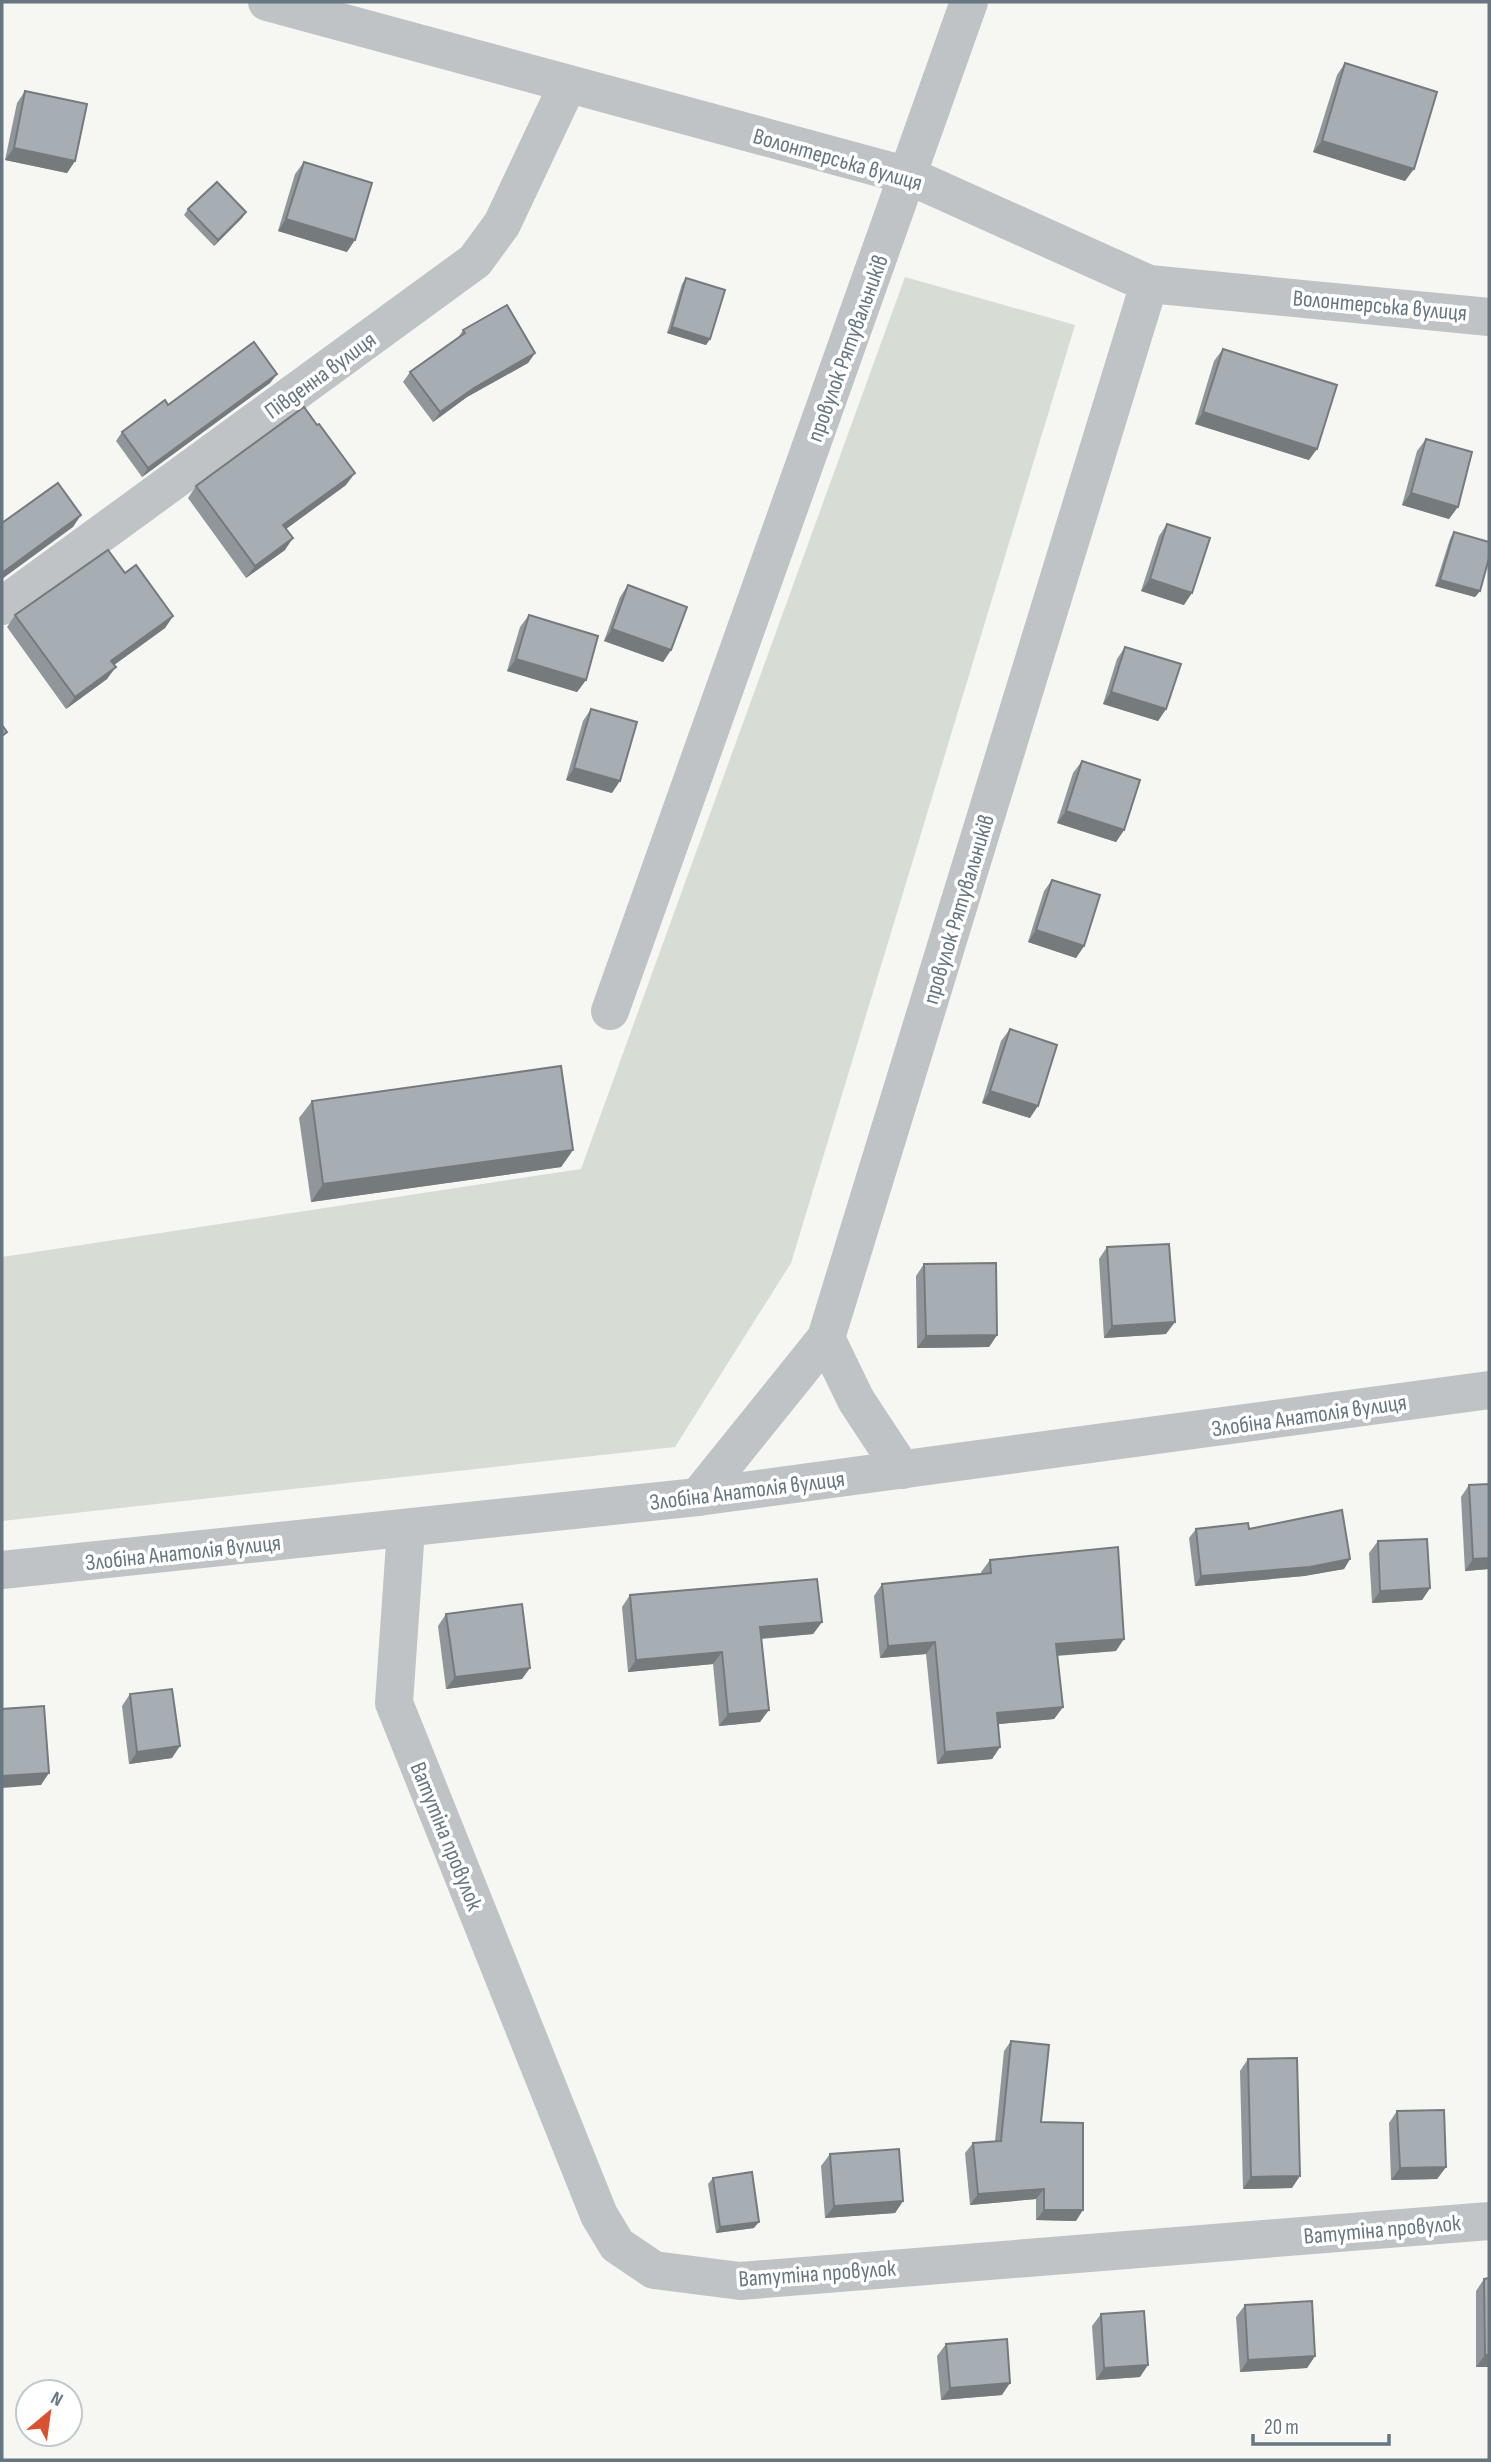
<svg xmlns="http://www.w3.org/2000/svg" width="1491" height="2462" viewBox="0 0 1491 2462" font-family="'Sofia Sans Condensed',sans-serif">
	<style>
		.green { fill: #d7dcd4 }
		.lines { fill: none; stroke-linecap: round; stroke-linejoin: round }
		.street { stroke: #bfc3c6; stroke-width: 38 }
		.wall { fill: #90969a }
		.shaded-wall { fill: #757a7d }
		.building { fill: #a7aeb3; stroke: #757a7d; stroke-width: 2 }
		.labels { text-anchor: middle; stroke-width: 7; stroke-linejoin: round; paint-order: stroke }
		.street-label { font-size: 23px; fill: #677782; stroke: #fff }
	</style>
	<rect width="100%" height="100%" fill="#f6f6f3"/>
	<path class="green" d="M 905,277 L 1075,325 L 791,1263 L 675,1447 L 2,1521 L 2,1257 L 581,1169 Z"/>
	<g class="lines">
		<g class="street">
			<path d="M 267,2 L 909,176 L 1149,284 L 1489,317"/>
			<path d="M 2,606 L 475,261 L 502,224 L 568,84"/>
			<path d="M 610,1011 L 969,2"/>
			<path d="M 826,1338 L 856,1400 L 902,1470"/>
			<path d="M 698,1497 L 826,1338 L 1149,284"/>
			<path d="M 406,1529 L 394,1703 L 599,2215 L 617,2245 L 654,2270 L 740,2281 L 1489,2221"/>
			<path d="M 2,1570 L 698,1497 L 1489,1390"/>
		</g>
	</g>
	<g class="wall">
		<path d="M 1345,63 L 1405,181 L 1313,152 L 1337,75 Z"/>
		<path d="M 25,91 L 75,161 L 67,173 L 5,160 L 17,103 Z"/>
		<path d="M 304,162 L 347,252 L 278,231 L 295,174 Z"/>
		<path d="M 188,209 L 246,212 L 242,218 L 214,246 L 184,215 Z"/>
		<path d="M 686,278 L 710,339 L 706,345 L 667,333 L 682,284 Z"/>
		<path d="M 463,330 L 535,353 L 528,363 L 467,397 L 433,422 L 403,382 L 410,372 L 458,338 Z"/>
		<path d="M 1223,349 L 1309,460 L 1195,424 L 1214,361 Z"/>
		<path d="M 277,374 L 270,383 L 142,477 L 116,441 L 122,432 L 168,405 Z"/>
		<path d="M 317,425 L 346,485 L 286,529 L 285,550 L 246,578 L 188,498 L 196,486 Z"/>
		<path d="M 1426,439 L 1449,519 L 1402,505 L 1417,451 Z"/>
		<path d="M 1167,524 L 1184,605 L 1141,591 L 1159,536 Z"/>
		<path d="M 1454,532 L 1480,591 L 1475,597 L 1435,586 L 1450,539 Z"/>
		<path d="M 628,585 L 671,650 L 663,662 L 604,641 L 620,597 Z"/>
		<path d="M 15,615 L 173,616 L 165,628 L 114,665 L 107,679 L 66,709 L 7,627 Z"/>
		<path d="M 529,615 L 586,680 L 577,692 L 507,671 L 520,627 Z"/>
		<path d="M 1125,647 L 1166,709 L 1158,721 L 1103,704 L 1117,659 Z"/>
		<path d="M 591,709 L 612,793 L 566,780 L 583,721 Z"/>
		<path d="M 1082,761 L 1124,830 L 1116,842 L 1057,823 L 1073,773 Z"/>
		<path d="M 1052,880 L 1084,946 L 1076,958 L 1028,942 L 1044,891 Z"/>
		<path d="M 1010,1029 L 1030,1118 L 982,1103 L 1001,1041 Z"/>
		<path d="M 312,1101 L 573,1150 L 561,1167 L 311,1202 L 299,1118 Z"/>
		<path d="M 1107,1247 L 1166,1334 L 1104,1338 L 1099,1259 Z"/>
		<path d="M 924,1264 L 997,1335 L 989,1347 L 917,1348 L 916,1276 Z"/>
		<path d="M 1469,1485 L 1489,1569 L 1465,1571 L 1461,1497 Z"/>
		<path d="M 1196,1529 L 1249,1529 L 1350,1559 L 1344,1569 L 1304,1576 L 1195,1586 L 1189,1538 Z"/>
		<path d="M 1378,1541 L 1430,1588 L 1422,1600 L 1372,1603 L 1369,1553 Z"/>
		<path d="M 990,1560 L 1116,1651 L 1057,1656 L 1063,1707 L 1054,1719 L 998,1724 L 1000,1747 L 992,1759 L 937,1764 L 926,1654 L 880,1658 L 874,1596 L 882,1584 L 982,1574 L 981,1572 Z"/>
		<path d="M 630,1595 L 822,1622 L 813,1634 L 761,1639 L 760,1722 L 719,1726 L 713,1664 L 628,1672 L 622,1607 Z"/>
		<path d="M 446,1614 L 522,1679 L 446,1689 L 438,1626 Z"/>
		<path d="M 130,1694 L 172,1758 L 129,1764 L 122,1706 Z"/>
		<path d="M 1011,2041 L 1041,2122 L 1076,2221 L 1036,2220 L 1036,2199 L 970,2205 L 965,2153 L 973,2143 L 995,2141 L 1004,2051 Z"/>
		<path d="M 1248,2059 L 1292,2188 L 1243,2189 L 1240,2071 Z"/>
		<path d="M 1397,2111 L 1446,2167 L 1437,2179 L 1391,2180 L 1389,2123 Z"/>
		<path d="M 830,2154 L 903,2201 L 895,2213 L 825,2218 L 821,2166 Z"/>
		<path d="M 713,2178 L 754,2228 L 716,2233 L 708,2184 Z"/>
		<path d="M 1484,2279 L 1489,2367 L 1476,2367 L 1476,2291 Z"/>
		<path d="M 1245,2305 L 1315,2356 L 1307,2368 L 1240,2372 L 1236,2317 Z"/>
		<path d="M 1101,2314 L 1140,2377 L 1096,2380 L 1092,2326 Z"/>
		<path d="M 946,2344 L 1002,2395 L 941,2400 L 937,2356 Z"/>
	</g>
	<g class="shaded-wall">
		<path d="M 1322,141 L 1414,169 L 1405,181 L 1313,152 Z"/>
		<path d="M 14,148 L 75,161 L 67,173 L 5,160 Z"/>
		<path d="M 246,212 L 242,218 L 214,246 L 218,240 Z"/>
		<path d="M 286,219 L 355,240 L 347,252 L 278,231 Z"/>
		<path d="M 672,327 L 710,339 L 706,345 L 667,333 Z"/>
		<path d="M 535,353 L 528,363 L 467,397 L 433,422 L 440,412 L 474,388 Z"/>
		<path d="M 277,374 L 270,383 L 142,477 L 148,468 Z"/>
		<path d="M 1203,412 L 1317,449 L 1309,460 L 1195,424 Z"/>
		<path d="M 355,473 L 346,485 L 275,537 L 283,525 Z"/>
		<path d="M 1411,493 L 1458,507 L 1449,519 L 1402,505 Z"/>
		<path d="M 81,515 L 73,527 L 2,579 L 2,573 Z"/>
		<path d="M 293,538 L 285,550 L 246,578 L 255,566 Z"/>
		<path d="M 1150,579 L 1192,593 L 1184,605 L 1141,591 Z"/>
		<path d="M 1440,580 L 1480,591 L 1475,597 L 1435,586 Z"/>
		<path d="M 173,616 L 165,628 L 103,673 L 111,661 Z"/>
		<path d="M 612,629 L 671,650 L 663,662 L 604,641 Z"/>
		<path d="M 516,659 L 586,680 L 577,692 L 507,671 Z"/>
		<path d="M 116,667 L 107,679 L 66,709 L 75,697 Z"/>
		<path d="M 1111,692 L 1166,709 L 1158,721 L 1103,704 Z"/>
		<path d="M 574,768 L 620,781 L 612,793 L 566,780 Z"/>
		<path d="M 1066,811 L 1124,830 L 1116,842 L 1057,823 Z"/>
		<path d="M 1036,930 L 1084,946 L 1076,958 L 1028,942 Z"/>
		<path d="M 990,1091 L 1038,1106 L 1030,1118 L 982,1103 Z"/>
		<path d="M 573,1150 L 561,1167 L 311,1202 L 323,1184 Z"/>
		<path d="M 1175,1322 L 1166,1334 L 1104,1338 L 1112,1326 Z"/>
		<path d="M 997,1335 L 989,1347 L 917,1348 L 926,1336 Z"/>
		<path d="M 1489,1558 L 1489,1569 L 1465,1571 L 1473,1559 Z"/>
		<path d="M 1350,1559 L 1344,1569 L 1304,1576 L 1195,1586 L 1201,1576 Z"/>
		<path d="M 1430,1588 L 1422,1600 L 1372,1603 L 1380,1591 Z"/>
		<path d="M 822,1622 L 813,1634 L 752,1639 L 760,1627 Z"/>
		<path d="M 1124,1639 L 1116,1651 L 1048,1656 L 1056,1644 Z"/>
		<path d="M 935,1642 L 926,1654 L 880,1658 L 888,1646 Z"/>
		<path d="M 722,1652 L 713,1664 L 628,1672 L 636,1660 Z"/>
		<path d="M 530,1668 L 522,1679 L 446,1689 L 455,1677 Z"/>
		<path d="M 1063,1707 L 1054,1719 L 989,1725 L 997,1713 Z"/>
		<path d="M 769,1710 L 760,1722 L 719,1726 L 728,1714 Z"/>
		<path d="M 180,1746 L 172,1758 L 129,1764 L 137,1752 Z"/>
		<path d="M 1000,1747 L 992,1759 L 937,1764 L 945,1752 Z"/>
		<path d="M 49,1773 L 41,1785 L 2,1788 L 2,1776 Z"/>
		<path d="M 1446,2167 L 1437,2179 L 1391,2180 L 1400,2168 Z"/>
		<path d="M 1300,2176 L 1292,2188 L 1243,2189 L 1251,2177 Z"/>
		<path d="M 1044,2189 L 1036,2199 L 970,2205 L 978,2194 Z"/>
		<path d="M 903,2201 L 895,2213 L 825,2218 L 834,2206 Z"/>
		<path d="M 1044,2210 L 1083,2210 L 1076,2221 L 1036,2220 Z"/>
		<path d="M 759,2222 L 754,2228 L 716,2233 L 720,2227 Z"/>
		<path d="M 1485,2355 L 1489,2355 L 1489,2367 L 1476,2367 Z"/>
		<path d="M 1315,2356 L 1307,2368 L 1240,2372 L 1248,2360 Z"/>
		<path d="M 1148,2365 L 1140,2377 L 1096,2380 L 1104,2368 Z"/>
		<path d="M 1010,2383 L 1002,2395 L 941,2400 L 950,2388 Z"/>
	</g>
	<g class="building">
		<path d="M 1345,63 L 1437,92 L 1414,169 L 1322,141 Z"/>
		<path d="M 25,91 L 87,104 L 75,161 L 14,148 Z"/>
		<path d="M 304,162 L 372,183 L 355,240 L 286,219 Z"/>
		<path d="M 217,182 L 246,212 L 218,240 L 188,209 Z"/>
		<path d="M 686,278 L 725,290 L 710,339 L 672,327 Z"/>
		<path d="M 507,305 L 535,353 L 474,388 L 440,412 L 410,372 L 465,333 L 463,330 Z"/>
		<path d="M 254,342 L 277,374 L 148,468 L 122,432 L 165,400 L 168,405 Z"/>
		<path d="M 1223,349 L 1337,385 L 1317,449 L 1203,412 Z"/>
		<path d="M 304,407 L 317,425 L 319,424 L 355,473 L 283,525 L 293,538 L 255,566 L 196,486 Z"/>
		<path d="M 1426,439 L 1472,452 L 1458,507 L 1411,493 Z"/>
		<path d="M 58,483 L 81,515 L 2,573 L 2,523 Z"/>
		<path d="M 1167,524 L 1210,538 L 1192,593 L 1150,579 Z"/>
		<path d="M 1454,532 L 1489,542 L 1489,558 L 1480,591 L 1440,580 Z"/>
		<path d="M 108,550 L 125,573 L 136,565 L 173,616 L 111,661 L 116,667 L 75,697 L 15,615 Z"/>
		<path d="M 628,585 L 687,607 L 671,650 L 612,629 Z"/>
		<path d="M 529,615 L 598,636 L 586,680 L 516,659 Z"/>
		<path d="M 1125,647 L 1181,664 L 1166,709 L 1111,692 Z"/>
		<path d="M 591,709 L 637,722 L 620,781 L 574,768 Z"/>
		<path d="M 2,725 L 7,732 L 2,736 Z"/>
		<path d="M 1082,761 L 1140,780 L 1124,830 L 1066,811 Z"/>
		<path d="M 1052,880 L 1100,895 L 1084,946 L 1036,930 Z"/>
		<path d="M 1010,1029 L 1057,1045 L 1038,1106 L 990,1091 Z"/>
		<path d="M 561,1066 L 573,1150 L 323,1184 L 312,1101 Z"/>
		<path d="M 1169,1244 L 1175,1322 L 1112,1326 L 1107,1247 Z"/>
		<path d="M 996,1263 L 997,1335 L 926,1336 L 924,1264 Z"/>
		<path d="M 1489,1484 L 1489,1558 L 1473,1559 L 1469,1485 Z"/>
		<path d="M 1342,1510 L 1350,1559 L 1310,1567 L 1201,1576 L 1196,1529 L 1248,1523 L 1249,1529 Z"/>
		<path d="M 1427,1539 L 1430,1588 L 1380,1591 L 1378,1541 Z"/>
		<path d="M 1118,1547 L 1124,1639 L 1056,1644 L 1063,1707 L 997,1713 L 1000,1747 L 945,1752 L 935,1642 L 888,1646 L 882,1584 L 991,1573 L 990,1560 Z"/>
		<path d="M 817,1579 L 822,1622 L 760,1627 L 769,1710 L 728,1714 L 722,1652 L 636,1660 L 630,1595 Z"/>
		<path d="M 522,1604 L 530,1668 L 455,1677 L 446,1614 Z"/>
		<path d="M 172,1689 L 180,1746 L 137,1752 L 130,1694 Z"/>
		<path d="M 44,1706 L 49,1773 L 2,1776 L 2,1709 Z"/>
		<path d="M 1011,2041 L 1049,2045 L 1041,2122 L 1083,2123 L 1083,2210 L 1044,2210 L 1044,2189 L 978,2194 L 973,2143 L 1001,2141 Z"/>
		<path d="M 1297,2058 L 1300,2176 L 1251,2177 L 1248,2059 Z"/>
		<path d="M 1444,2110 L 1446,2167 L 1400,2168 L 1397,2111 Z"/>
		<path d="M 899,2149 L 903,2201 L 834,2206 L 830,2154 Z"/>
		<path d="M 752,2172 L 759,2222 L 720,2227 L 713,2178 Z"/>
		<path d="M 1489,2278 L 1489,2355 L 1485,2355 L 1484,2279 Z"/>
		<path d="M 1312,2301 L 1315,2356 L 1248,2360 L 1245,2305 Z"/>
		<path d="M 1144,2311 L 1148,2365 L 1104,2368 L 1101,2314 Z"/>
		<path d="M 1007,2339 L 1010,2383 L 950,2388 L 946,2344 Z"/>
	</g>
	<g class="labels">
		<g class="street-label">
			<text transform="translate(838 159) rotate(16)" y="8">Волонтерська вулиця</text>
			<text transform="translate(1380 305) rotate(5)" y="8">Волонтерська вулиця</text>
			<text transform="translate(847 348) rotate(-70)" y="8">провулок Рятувальників</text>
			<text transform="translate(320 375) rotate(-36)" y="8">Південна вулиця</text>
			<text transform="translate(958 909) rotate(-73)" y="8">провулок Рятувальників</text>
			<text transform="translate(1309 1415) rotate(-8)" y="8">Злобіна Анатолія вулиця</text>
			<text transform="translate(747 1490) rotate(-7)" y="8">Злобіна Анатолія вулиця</text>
			<text transform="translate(183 1552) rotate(-6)" y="8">Злобіна Анатолія вулиця</text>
			<text transform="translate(447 1836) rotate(68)" y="8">Ватутіна провулок</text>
			<text transform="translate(1382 2229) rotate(-5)" y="8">Ватутіна провулок</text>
			<text transform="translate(817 2273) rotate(-4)" y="8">Ватутіна провулок</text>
		</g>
	</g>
	<rect width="1491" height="2462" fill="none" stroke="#677782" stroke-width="7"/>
	<g transform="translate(49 2413) rotate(29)"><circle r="33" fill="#ffffff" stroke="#c2c9cd" stroke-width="2"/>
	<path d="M0-5L12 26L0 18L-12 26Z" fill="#d85130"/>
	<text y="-10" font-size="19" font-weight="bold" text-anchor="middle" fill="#677782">N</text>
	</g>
	<path d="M1253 2434v10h136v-10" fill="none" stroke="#677782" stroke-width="3.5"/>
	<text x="1264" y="2434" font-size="21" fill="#677782" stroke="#ffffff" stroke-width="5" paint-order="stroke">20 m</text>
</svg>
